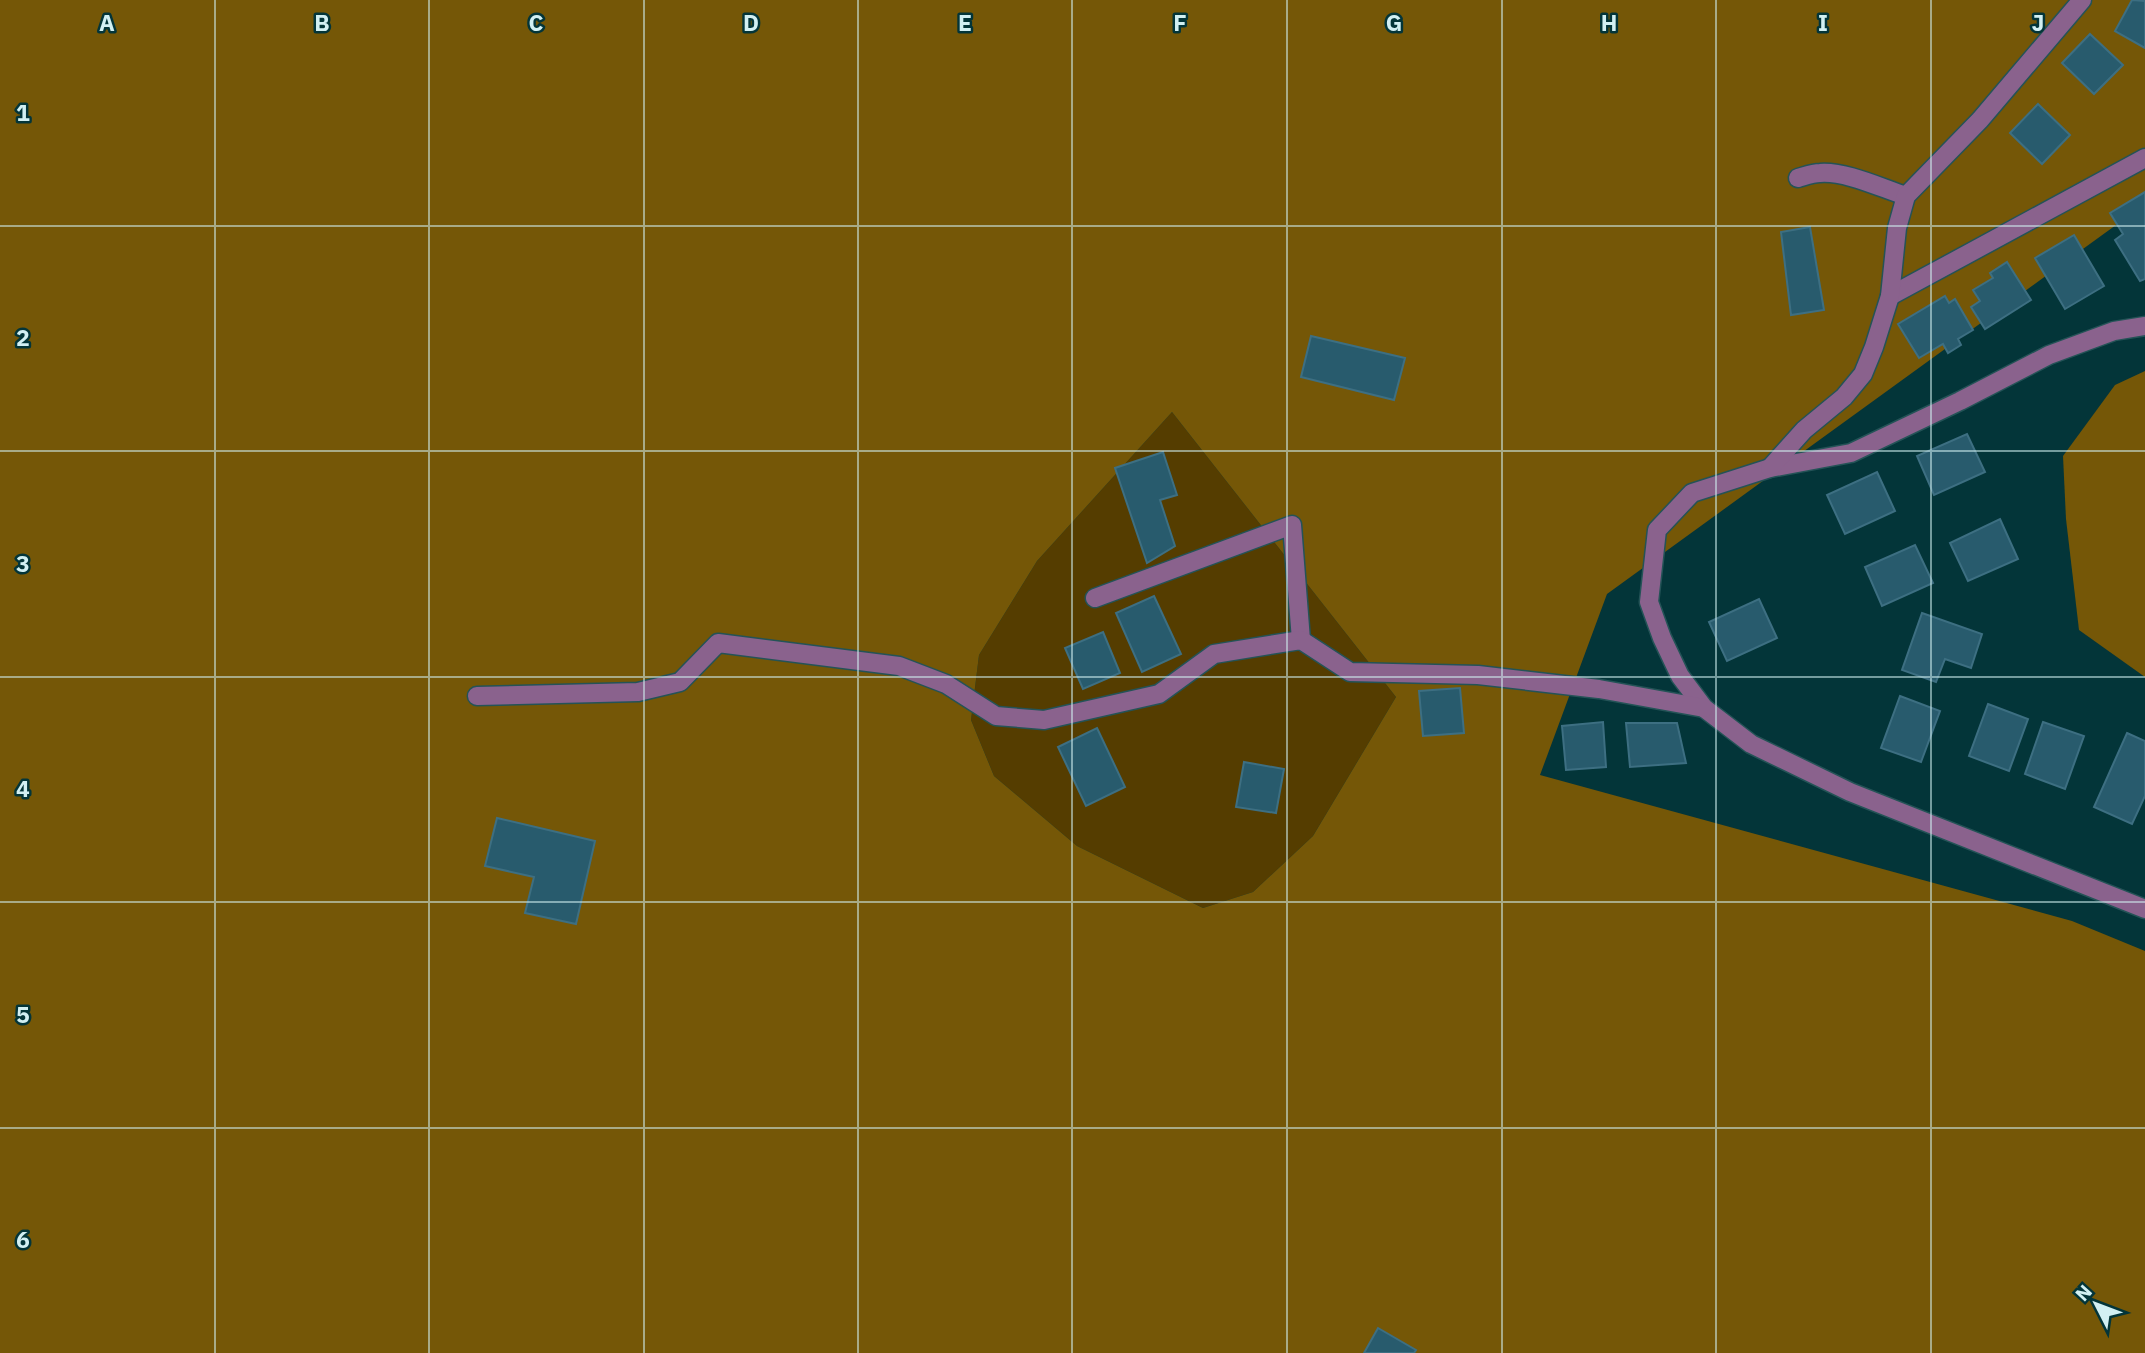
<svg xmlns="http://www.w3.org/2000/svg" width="2145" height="1353" viewBox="0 0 2145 1353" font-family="'IBM Plex Sans',sans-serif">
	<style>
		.green { fill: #553d00 }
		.forest { fill: #755707; fill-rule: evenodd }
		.building { fill: #285b6d; stroke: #3d6f82; stroke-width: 2 }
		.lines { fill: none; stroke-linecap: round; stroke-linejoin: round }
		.minor-casing { stroke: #245357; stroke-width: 21 }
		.minor { stroke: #8a628d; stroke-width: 18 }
		.grid { fill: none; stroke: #d2f0f3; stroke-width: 2; stroke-opacity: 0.55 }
		.grid-label { font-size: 23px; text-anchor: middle; font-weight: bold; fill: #d2f0f3; stroke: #033539; stroke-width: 5; stroke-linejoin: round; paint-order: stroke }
	</style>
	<rect width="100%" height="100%" fill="#033539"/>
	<path class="green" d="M 1172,412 L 1396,697 L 1313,836 L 1253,892 L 1203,908 L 1077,846 L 994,776 L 971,720 L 979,655 L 1037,561 Z"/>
	<g class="forest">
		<path d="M 0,0 L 2145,0 L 2145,204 L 1607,594 L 1540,775 L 2072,921 L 2145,951 L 2145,1353 L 0,1353 ZM 1172,412 L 1396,697 L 1313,836 L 1253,892 L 1203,908 L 1077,846 L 994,776 L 971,720 L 979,655 L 1037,561 Z"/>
		<path d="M 2145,371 L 2145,677 L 2079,630 L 2066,519 L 2063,456 L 2115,385 Z"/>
	</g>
	<g class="building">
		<path d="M 2132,0 L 2145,1 L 2145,48 L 2115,31 Z"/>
		<path d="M 2090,34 L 2123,65 L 2094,94 L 2062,63 Z"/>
		<path d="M 2038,104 L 2070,135 L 2042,164 L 2010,133 Z"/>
		<path d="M 2145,192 L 2145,279 L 2140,281 L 2115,240 L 2123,234 L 2110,213 Z"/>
		<path d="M 1810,227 L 1824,310 L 1791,315 L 1781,232 Z"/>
		<path d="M 2074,235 L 2104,286 L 2065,309 L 2035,258 Z"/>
		<path d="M 2007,262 L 2031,300 L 1985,329 L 1971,307 L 1980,301 L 1973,290 L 1993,278 L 1990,273 Z"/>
		<path d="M 1945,296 L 1949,303 L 1955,299 L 1973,330 L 1958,339 L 1961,345 L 1948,353 L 1943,344 L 1919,358 L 1898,324 Z"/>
		<path d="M 1311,336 L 1405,358 L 1394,400 L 1301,377 Z"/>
		<path d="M 1967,434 L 1985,472 L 1934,495 L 1917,456 Z"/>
		<path d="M 1163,452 L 1177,495 L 1160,500 L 1175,546 L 1147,563 L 1115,468 Z"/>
		<path d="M 1877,472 L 1895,511 L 1845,534 L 1827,495 Z"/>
		<path d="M 2000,519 L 2018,559 L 1968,581 L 1950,543 Z"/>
		<path d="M 1915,545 L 1933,583 L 1882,606 L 1865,567 Z"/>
		<path d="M 1154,596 L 1181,654 L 1142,672 L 1116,613 Z"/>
		<path d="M 1759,599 L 1777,638 L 1727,661 L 1709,622 Z"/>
		<path d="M 1922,613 L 1982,634 L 1971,668 L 1945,659 L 1936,682 L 1902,670 Z"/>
		<path d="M 1103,632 L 1120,673 L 1083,689 L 1065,648 Z"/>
		<path d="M 1460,688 L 1464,733 L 1423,736 L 1419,691 Z"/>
		<path d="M 1900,696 L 1940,711 L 1921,762 L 1881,748 Z"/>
		<path d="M 1988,704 L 2028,719 L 2009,771 L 1969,756 Z"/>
		<path d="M 1603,722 L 1606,767 L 1566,770 L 1562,726 Z"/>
		<path d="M 2043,722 L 2084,736 L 2065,789 L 2025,774 Z"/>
		<path d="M 1626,723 L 1677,723 L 1686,763 L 1630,767 Z"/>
		<path d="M 1097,728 L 1125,787 L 1086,806 L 1058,747 Z"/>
		<path d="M 2127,733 L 2145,741 L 2145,796 L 2132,824 L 2094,807 Z"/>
		<path d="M 1244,762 L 1284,769 L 1276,813 L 1236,807 Z"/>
		<path d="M 497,818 L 595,841 L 576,924 L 525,913 L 534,877 L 485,866 Z"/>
		<path d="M 1378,1328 L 1416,1350 L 1414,1353 L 1364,1353 Z"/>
	</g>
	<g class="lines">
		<defs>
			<g id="minor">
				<path d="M 1798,178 C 1805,176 1813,173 1820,173 C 1846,171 1881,188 1906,196"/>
				<path d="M 1890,296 L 2145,158"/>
				<path d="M 2145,326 L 2114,331 L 2049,355 L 1960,401 L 1851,453 L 1770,468 L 1692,493 L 1657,530 L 1649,602 L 1662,638 L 1680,676 L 1704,708 L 1751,744 L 1850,792 L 2145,909"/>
				<path d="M 1770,468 L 1804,430 L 1844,397 L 1863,374 L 1874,347 L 1890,296 L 1897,228 L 1906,196 L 1980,120 L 2082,0"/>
				<path d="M 1095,598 L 1292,525 L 1301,640"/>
				<path d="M 477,696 L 638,692 L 680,682 L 718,643 L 899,666 L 946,684 L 996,716 L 1044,720 L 1159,694 L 1214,654 L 1301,640 L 1350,672 L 1478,675 L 1599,689 L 1704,708"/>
			</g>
		</defs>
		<use href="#minor" class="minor-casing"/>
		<use href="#minor" class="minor"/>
	</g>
	<path class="grid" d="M 215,0 L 215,1353M 429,0 L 429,1353M 644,0 L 644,1353M 858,0 L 858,1353M 1072,0 L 1072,1353M 1287,0 L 1287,1353M 1502,0 L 1502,1353M 1716,0 L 1716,1353M 1931,0 L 1931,1353M 0,226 L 2145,226M 0,451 L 2145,451M 0,677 L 2145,677M 0,902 L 2145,902M 0,1128 L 2145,1128"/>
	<g class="grid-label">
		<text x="107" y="31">A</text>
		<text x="322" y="31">B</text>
		<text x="536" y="31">C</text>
		<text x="751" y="31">D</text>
		<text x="965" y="31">E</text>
		<text x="1180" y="31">F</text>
		<text x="1394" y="31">G</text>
		<text x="1609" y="31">H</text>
		<text x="1823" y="31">I</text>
		<text x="2038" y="31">J</text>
		<text x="23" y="121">1</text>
		<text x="23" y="346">2</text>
		<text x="23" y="572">3</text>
		<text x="23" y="797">4</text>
		<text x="23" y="1023">5</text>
		<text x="23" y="1248">6</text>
	</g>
	<g transform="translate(2096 1304) rotate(312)" stroke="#033539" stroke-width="5" paint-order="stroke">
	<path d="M0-5L12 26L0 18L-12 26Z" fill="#d2f0f3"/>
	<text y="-10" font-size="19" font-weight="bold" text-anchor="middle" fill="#d2f0f3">N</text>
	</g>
</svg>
